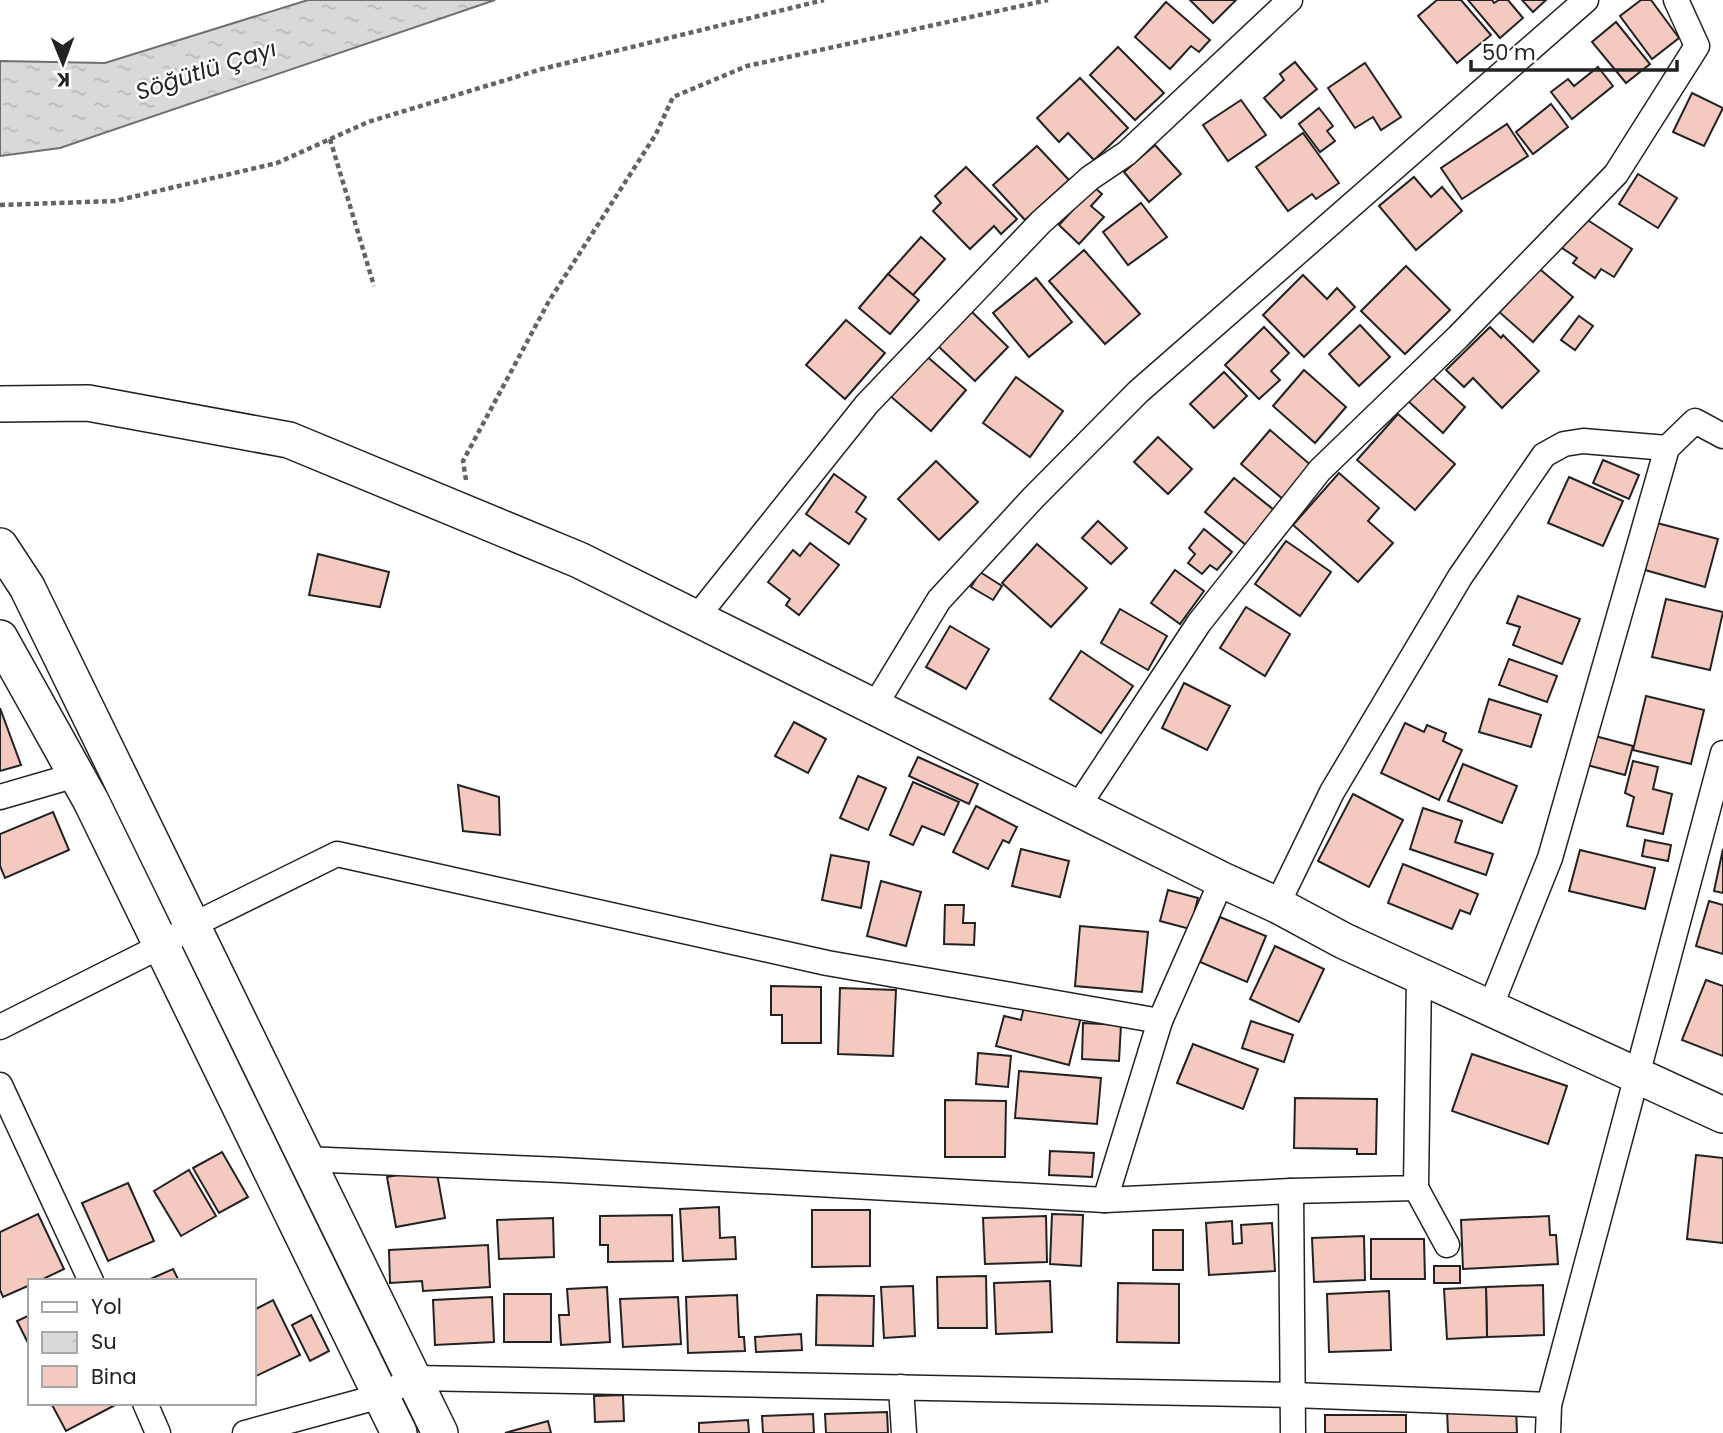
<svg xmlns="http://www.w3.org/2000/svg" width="1723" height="1433" viewBox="0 0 1723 1433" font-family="Poppins,sans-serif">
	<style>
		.water { fill: url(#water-ripples); stroke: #6f6f6f; stroke-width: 2 }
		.building { fill: #f3c9c0; stroke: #222; stroke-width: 2 }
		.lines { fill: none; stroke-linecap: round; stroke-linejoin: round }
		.street-casing { stroke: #222; stroke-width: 27 }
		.secondary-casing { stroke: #222; stroke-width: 38 }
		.path { stroke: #646464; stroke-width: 4.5; stroke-dasharray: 5 3.5; stroke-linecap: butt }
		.street { stroke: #fff; stroke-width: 24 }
		.secondary { stroke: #fff; stroke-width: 35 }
		.labels { text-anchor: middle; stroke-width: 5; stroke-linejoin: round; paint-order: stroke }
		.water-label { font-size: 23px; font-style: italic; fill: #222; stroke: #fff }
	</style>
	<defs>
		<pattern id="water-ripples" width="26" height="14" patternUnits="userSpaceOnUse" patternTransform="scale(1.75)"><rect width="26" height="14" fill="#d9d9d9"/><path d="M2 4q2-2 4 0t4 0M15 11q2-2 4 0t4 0" fill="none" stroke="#bababa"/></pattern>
	</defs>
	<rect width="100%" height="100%" fill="#fff"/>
	<path class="water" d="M 308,0 L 495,0 L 60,148 L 0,156 L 0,61 L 105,63 Z"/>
	<g class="building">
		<path d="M 1190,0 L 1236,0 L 1213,23 Z"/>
		<path d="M 1437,0 L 1461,0 L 1491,35 L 1457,63 L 1418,16 Z"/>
		<path d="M 1468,0 L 1492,0 L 1494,3 L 1499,0 L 1508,0 L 1523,18 L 1500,38 Z"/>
		<path d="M 1522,0 L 1546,0 L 1533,12 Z"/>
		<path d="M 1641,0 L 1651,0 L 1679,38 L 1652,59 L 1620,16 Z"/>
		<path d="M 1166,2 L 1210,40 L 1199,52 L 1191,46 L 1170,69 L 1135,37 Z"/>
		<path d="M 1616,22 L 1650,64 L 1626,83 L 1592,42 Z"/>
		<path d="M 1118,47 L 1164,93 L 1135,120 L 1090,75 Z"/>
		<path d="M 1295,62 L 1317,89 L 1281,118 L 1264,98 L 1284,80 L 1280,74 Z"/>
		<path d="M 1365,63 L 1401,117 L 1381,130 L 1373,117 L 1355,128 L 1328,88 Z"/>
		<path d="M 1598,67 L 1613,86 L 1572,119 L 1551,92 L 1568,79 L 1574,86 Z"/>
		<path d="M 1080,78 L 1128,128 L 1094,160 L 1068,133 L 1059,142 L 1037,118 Z"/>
		<path d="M 1692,93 L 1723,108 L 1704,146 L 1673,132 Z"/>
		<path d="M 1241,100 L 1266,135 L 1228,161 L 1203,125 Z"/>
		<path d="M 1551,104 L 1568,127 L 1533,154 L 1516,132 Z"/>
		<path d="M 1319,108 L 1333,126 L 1327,131 L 1335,141 L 1320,152 L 1299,124 Z"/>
		<path d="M 1507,124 L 1528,156 L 1462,199 L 1441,168 Z"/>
		<path d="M 1303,133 L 1339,183 L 1316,199 L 1312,194 L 1288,211 L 1256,167 Z"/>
		<path d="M 1155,145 L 1181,174 L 1149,202 L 1124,172 Z"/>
		<path d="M 1037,146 L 1069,180 L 1025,220 L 993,185 Z"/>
		<path d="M 966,167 L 1017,219 L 1001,234 L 994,226 L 970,249 L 933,211 L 941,203 L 935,196 Z"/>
		<path d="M 1638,174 L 1677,198 L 1658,228 L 1619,204 Z"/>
		<path d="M 1414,177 L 1431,197 L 1442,187 L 1462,211 L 1416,250 L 1379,206 Z"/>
		<path d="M 1094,187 L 1102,194 L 1091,206 L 1104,217 L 1079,244 L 1059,225 Z"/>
		<path d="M 1141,203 L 1167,237 L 1128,265 L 1103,232 Z"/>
		<path d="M 1583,217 L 1632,249 L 1614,277 L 1601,269 L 1595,278 L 1573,263 L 1577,258 L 1562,248 Z"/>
		<path d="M 921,237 L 945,259 L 913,295 L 888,274 Z"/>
		<path d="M 1084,250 L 1140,314 L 1105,344 L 1049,281 Z"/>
		<path d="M 1406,266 L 1450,310 L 1405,354 L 1361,311 Z"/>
		<path d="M 1536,266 L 1573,297 L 1533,342 L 1497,310 Z"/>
		<path d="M 888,274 L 919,300 L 890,334 L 859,308 Z"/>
		<path d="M 1303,275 L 1327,299 L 1337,288 L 1355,307 L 1304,357 L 1263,315 Z"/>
		<path d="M 1036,278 L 1072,322 L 1029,357 L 993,313 Z"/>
		<path d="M 972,312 L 1008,347 L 975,381 L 938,346 Z"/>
		<path d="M 1579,316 L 1593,326 L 1575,350 L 1561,340 Z"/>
		<path d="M 846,320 L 885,353 L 845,399 L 806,365 Z"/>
		<path d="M 1360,325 L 1390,357 L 1359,386 L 1329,354 Z"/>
		<path d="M 1264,327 L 1289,353 L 1271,371 L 1280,380 L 1259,399 L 1225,365 Z"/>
		<path d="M 1490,327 L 1501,338 L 1503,335 L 1539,371 L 1502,408 L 1473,378 L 1464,387 L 1446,370 Z"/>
		<path d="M 924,354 L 966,390 L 931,431 L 889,395 Z"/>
		<path d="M 1304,370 L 1346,407 L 1315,443 L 1273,406 Z"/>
		<path d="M 1224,372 L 1247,396 L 1214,428 L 1190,404 Z"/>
		<path d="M 1431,376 L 1465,407 L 1443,433 L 1408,401 Z"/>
		<path d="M 1016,377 L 1063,411 L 1030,457 L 983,423 Z"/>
		<path d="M 1398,414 L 1455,464 L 1415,510 L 1357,460 Z"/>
		<path d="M 1270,430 L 1313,467 L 1284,500 L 1241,464 Z"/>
		<path d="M 1158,437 L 1192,469 L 1168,494 L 1134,462 Z"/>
		<path d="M 1603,460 L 1639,475 L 1629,499 L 1593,483 Z"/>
		<path d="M 936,461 L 978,502 L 939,540 L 898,499 Z"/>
		<path d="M 1339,473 L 1379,508 L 1368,521 L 1393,543 L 1358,582 L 1293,525 Z"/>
		<path d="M 834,474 L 866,497 L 856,512 L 866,519 L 849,544 L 806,514 Z"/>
		<path d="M 1569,477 L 1623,501 L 1603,546 L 1548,523 Z"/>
		<path d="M 1234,478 L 1274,510 L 1246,545 L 1205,512 Z"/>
		<path d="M 1098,521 L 1127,548 L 1111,564 L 1082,538 Z"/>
		<path d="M 1657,523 L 1718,539 L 1705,587 L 1645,570 Z"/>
		<path d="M 1204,529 L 1232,552 L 1217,570 L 1210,565 L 1202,574 L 1188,563 L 1195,554 L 1189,548 Z"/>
		<path d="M 1286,541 L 1331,572 L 1300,616 L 1255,584 Z"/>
		<path d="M 810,543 L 839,565 L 799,615 L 786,605 L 790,599 L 768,582 L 793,550 L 800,556 Z"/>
		<path d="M 1037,544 L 1087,588 L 1051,627 L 1002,583 Z"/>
		<path d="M 318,554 L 389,572 L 380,607 L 309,595 Z"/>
		<path d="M 1175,570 L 1204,591 L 1180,624 L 1151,603 Z"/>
		<path d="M 980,572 L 1002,586 L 993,600 L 971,587 Z"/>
		<path d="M 1518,596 L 1580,619 L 1562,664 L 1513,645 L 1520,627 L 1507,623 Z"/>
		<path d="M 1666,599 L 1723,612 L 1710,670 L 1652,657 Z"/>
		<path d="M 1246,607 L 1290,634 L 1265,676 L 1220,648 Z"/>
		<path d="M 1120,609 L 1167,636 L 1148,670 L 1101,643 Z"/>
		<path d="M 950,626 L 989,649 L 966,689 L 926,667 Z"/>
		<path d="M 1081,651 L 1133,686 L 1101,733 L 1050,699 Z"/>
		<path d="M 1509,659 L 1557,676 L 1547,702 L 1499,685 Z"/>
		<path d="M 1184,683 L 1230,706 L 1207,750 L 1162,728 Z"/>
		<path d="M 1646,696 L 1704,710 L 1691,764 L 1633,750 Z"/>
		<path d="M 1489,699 L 1541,715 L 1531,747 L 1479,732 Z"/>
		<path d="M 0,708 L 21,765 L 0,771 Z"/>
		<path d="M 794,722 L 826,739 L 808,773 L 775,756 Z"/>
		<path d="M 1405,723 L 1424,732 L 1427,725 L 1446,733 L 1443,741 L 1462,750 L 1439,800 L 1381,773 Z"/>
		<path d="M 1595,736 L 1633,746 L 1625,775 L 1587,765 Z"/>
		<path d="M 918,757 L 978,784 L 969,804 L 909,776 Z"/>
		<path d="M 1633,761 L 1658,767 L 1653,789 L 1672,794 L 1663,834 L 1627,826 L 1634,797 L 1625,793 Z"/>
		<path d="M 1463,764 L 1517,786 L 1502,823 L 1448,801 Z"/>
		<path d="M 858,776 L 886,788 L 868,830 L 840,818 Z"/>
		<path d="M 913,782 L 959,802 L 944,835 L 922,826 L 913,845 L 890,835 Z"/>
		<path d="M 458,785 L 499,797 L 500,835 L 463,831 Z"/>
		<path d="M 1353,794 L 1403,820 L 1369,887 L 1318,861 Z"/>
		<path d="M 976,806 L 1017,827 L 1009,843 L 1003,840 L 988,869 L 953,852 Z"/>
		<path d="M 1423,808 L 1462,821 L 1455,842 L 1493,854 L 1486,875 L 1410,849 Z"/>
		<path d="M 53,812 L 69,850 L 5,878 L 0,866 L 0,834 Z"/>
		<path d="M 1645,840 L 1671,845 L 1668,861 L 1642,856 Z"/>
		<path d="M 1021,849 L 1069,861 L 1060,897 L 1012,886 Z"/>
		<path d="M 1723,849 L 1723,893 L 1714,891 Z"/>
		<path d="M 1580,850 L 1655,868 L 1645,909 L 1569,891 Z"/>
		<path d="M 831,855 L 869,862 L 861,908 L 822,900 Z"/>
		<path d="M 1403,864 L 1478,894 L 1470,914 L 1460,910 L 1452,929 L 1388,903 Z"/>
		<path d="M 881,881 L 921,892 L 906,946 L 867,936 Z"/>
		<path d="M 1168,890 L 1198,898 L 1190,929 L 1160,921 Z"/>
		<path d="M 1709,901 L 1723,905 L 1723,954 L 1696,946 Z"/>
		<path d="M 945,905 L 964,905 L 963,923 L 975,923 L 974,945 L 944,944 Z"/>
		<path d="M 1220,917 L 1266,936 L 1247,982 L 1200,962 Z"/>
		<path d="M 1080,926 L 1148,932 L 1142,992 L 1075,986 Z"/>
		<path d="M 1275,946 L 1324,969 L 1299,1022 L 1250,999 Z"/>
		<path d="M 1706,980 L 1723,986 L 1723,1056 L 1682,1040 Z"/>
		<path d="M 771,986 L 821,987 L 821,1043 L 782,1043 L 782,1015 L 771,1015 Z"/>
		<path d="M 840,988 L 896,990 L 893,1056 L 838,1054 Z"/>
		<path d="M 1025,1002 L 1081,1017 L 1069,1065 L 996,1046 L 1004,1016 L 1021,1020 Z"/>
		<path d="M 1251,1021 L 1293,1035 L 1284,1062 L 1242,1048 Z"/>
		<path d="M 1083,1023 L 1121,1025 L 1119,1061 L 1082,1059 Z"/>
		<path d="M 1193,1044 L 1258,1069 L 1243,1109 L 1177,1083 Z"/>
		<path d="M 978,1053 L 1011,1056 L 1008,1087 L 976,1084 Z"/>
		<path d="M 1472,1054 L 1567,1086 L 1548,1144 L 1452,1111 Z"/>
		<path d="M 1019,1071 L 1101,1078 L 1097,1124 L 1015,1118 Z"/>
		<path d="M 1295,1098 L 1377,1099 L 1376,1154 L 1357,1154 L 1357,1149 L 1294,1148 Z"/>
		<path d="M 945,1100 L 1006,1101 L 1005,1157 L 945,1157 Z"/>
		<path d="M 1050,1151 L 1094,1153 L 1092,1177 L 1049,1175 Z"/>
		<path d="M 222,1152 L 248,1197 L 219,1213 L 193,1168 Z"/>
		<path d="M 1696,1155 L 1723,1158 L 1723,1243 L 1687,1239 Z"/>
		<path d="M 436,1168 L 445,1218 L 396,1227 L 387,1177 Z"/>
		<path d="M 189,1170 L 216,1216 L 181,1236 L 154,1191 Z"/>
		<path d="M 128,1183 L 154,1241 L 108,1261 L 82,1203 Z"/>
		<path d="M 719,1207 L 720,1238 L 735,1237 L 736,1259 L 683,1261 L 680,1209 Z"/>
		<path d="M 812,1210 L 870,1210 L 870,1266 L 812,1267 Z"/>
		<path d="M 38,1214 L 64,1269 L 39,1281 L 30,1281 L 30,1285 L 3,1297 L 0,1290 L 0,1232 Z"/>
		<path d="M 1052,1214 L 1083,1215 L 1081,1266 L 1050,1264 Z"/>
		<path d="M 672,1215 L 673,1261 L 608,1262 L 608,1245 L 600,1245 L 600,1216 Z"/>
		<path d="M 1046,1216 L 1047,1262 L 985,1264 L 983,1218 Z"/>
		<path d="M 1549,1216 L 1550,1235 L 1556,1235 L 1558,1264 L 1463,1269 L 1461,1220 Z"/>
		<path d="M 553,1218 L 554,1257 L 499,1259 L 497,1220 Z"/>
		<path d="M 1232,1221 L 1233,1244 L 1242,1243 L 1241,1225 L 1272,1223 L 1275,1271 L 1209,1275 L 1206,1223 Z"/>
		<rect x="1153" y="1230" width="30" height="40"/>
		<path d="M 1364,1236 L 1365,1280 L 1314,1282 L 1312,1238 Z"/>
		<path d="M 1371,1239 L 1424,1239 L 1425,1279 L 1371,1279 Z"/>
		<path d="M 488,1245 L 490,1287 L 423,1291 L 422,1281 L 390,1283 L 389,1250 Z"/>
		<rect x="1434" y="1266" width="26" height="17"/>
		<path d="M 173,1269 L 179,1281 L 146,1281 Z"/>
		<path d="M 986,1276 L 987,1328 L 938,1328 L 937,1277 Z"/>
		<path d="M 1050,1281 L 1052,1332 L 996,1334 L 994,1283 Z"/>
		<path d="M 1118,1283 L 1179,1284 L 1179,1343 L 1117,1342 Z"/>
		<path d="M 1543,1285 L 1544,1335 L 1487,1337 L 1486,1287 Z"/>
		<path d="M 913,1286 L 915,1336 L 884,1338 L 881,1287 Z"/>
		<path d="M 607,1287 L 610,1342 L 561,1345 L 559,1315 L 569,1315 L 567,1289 Z"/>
		<path d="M 1486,1287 L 1487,1337 L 1447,1339 L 1444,1289 Z"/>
		<path d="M 1389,1291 L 1391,1350 L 1329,1352 L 1327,1294 Z"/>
		<rect x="504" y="1294" width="47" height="48"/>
		<path d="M 737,1295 L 739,1337 L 744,1337 L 745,1351 L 688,1353 L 686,1297 Z"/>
		<path d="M 817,1295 L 874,1296 L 873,1346 L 816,1345 Z"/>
		<path d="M 492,1297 L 494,1342 L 435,1345 L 433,1300 Z"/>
		<path d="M 678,1297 L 681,1344 L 623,1347 L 620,1299 Z"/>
		<path d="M 273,1300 L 300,1355 L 254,1377 L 254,1310 Z"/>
		<path d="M 30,1315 L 30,1347 L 17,1321 Z"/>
		<path d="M 311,1315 L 329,1351 L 310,1361 L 292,1325 Z"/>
		<path d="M 801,1334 L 802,1350 L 756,1352 L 755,1337 Z"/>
		<path d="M 623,1395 L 624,1421 L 595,1422 L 594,1396 Z"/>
		<path d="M 51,1403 L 119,1403 L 66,1431 Z"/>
		<path d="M 1516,1407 L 1517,1433 L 1448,1433 L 1447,1410 Z"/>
		<path d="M 887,1412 L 888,1433 L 826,1433 L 825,1414 Z"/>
		<path d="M 813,1414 L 814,1433 L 763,1433 L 762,1416 Z"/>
		<rect x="1325" y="1415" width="81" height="18"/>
		<path d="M 748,1420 L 749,1433 L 699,1433 L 699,1423 Z"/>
		<path d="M 548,1421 L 551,1433 L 505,1433 Z"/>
	</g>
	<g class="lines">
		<defs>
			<g id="street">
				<path d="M 696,618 L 867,404 L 1041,222 L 1090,178 L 1127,153 L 1290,0"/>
				<path d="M 874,707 L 939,600 L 1033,498 L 1138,392 L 1586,0"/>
				<path d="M 0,797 L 76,775"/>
				<path d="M 1077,808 L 1199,623 L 1320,470 L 1458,337 L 1616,174 L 1697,46 L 1676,0"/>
				<path d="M 1277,905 L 1332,792 L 1460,577 L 1544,455 L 1564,444 L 1583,441 L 1667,448"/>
				<path d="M 1490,1008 L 1550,858 L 1667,448 L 1695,421 L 1723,436"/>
				<path d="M 0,1027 L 161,946 L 191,926 L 337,854 L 827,963 L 1160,1021"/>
				<path d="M 0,1085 L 91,1281"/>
				<path d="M 305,1159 L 562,1170 L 1105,1200 L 1291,1191 L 1416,1188 L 1419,975"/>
				<path d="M 1416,1188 L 1447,1245"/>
				<path d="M 1291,1191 L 1293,1433"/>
				<path d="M 1105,1200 L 1160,1021 L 1222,880"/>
				<path d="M 901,1387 L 904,1433"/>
				<path d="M 145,1403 L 158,1433"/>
				<path d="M 245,1433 L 381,1396 L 414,1378 L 1293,1395 L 1549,1405"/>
				<path d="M 1548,1433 L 1549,1405 L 1723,753"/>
			</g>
			<g id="secondary">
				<path d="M 0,404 L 88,403 L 289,440 L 579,560 L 1222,880 L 1277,905 L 1344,941 L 1723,1115"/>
				<path d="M 0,546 L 27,587 L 440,1433"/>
				<path d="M 0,638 L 91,801 L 399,1433"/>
			</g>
		</defs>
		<use href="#street" class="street-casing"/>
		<use href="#secondary" class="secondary-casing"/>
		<g class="path">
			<path d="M 330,139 L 374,286"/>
			<path d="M 0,205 L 115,201 L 277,163 L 368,122 L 542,69 L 824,0"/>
			<path d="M 466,480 L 463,461 L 549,301 L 656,134 L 673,97 L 747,66 L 1048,0"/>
		</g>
		<use href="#street" class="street"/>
		<use href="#secondary" class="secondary"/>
	</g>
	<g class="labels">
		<g class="water-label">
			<text transform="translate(206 70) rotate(-18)" y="8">Söğütlü Çayı</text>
		</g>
	</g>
	<rect x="28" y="1279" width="228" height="126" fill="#ffffff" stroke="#a7a7a7" stroke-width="2"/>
	<rect x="42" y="1302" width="35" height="10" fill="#ffffff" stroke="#a7a7a7" stroke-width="2"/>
	<text x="91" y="1314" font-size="21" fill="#222222">Yol</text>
	<rect x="42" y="1332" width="35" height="21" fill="url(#water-ripples)" stroke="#a7a7a7" stroke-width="2"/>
	<text x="91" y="1349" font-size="21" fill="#222222">Su</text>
	<rect x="42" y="1366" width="35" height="21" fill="#f3c9c0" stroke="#a7a7a7" stroke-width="2"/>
	<text x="91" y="1384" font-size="21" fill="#222222">Bina</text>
	<g transform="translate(63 63) rotate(179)" stroke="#ffffff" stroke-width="5" paint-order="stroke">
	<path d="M0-5L12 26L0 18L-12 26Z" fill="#222222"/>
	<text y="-10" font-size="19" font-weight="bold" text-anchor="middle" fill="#222222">K</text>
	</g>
	<path d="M1471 60v10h206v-10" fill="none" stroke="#222222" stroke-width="3.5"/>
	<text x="1482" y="60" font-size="21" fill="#222222" stroke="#ffffff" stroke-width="5" paint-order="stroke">50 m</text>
</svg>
